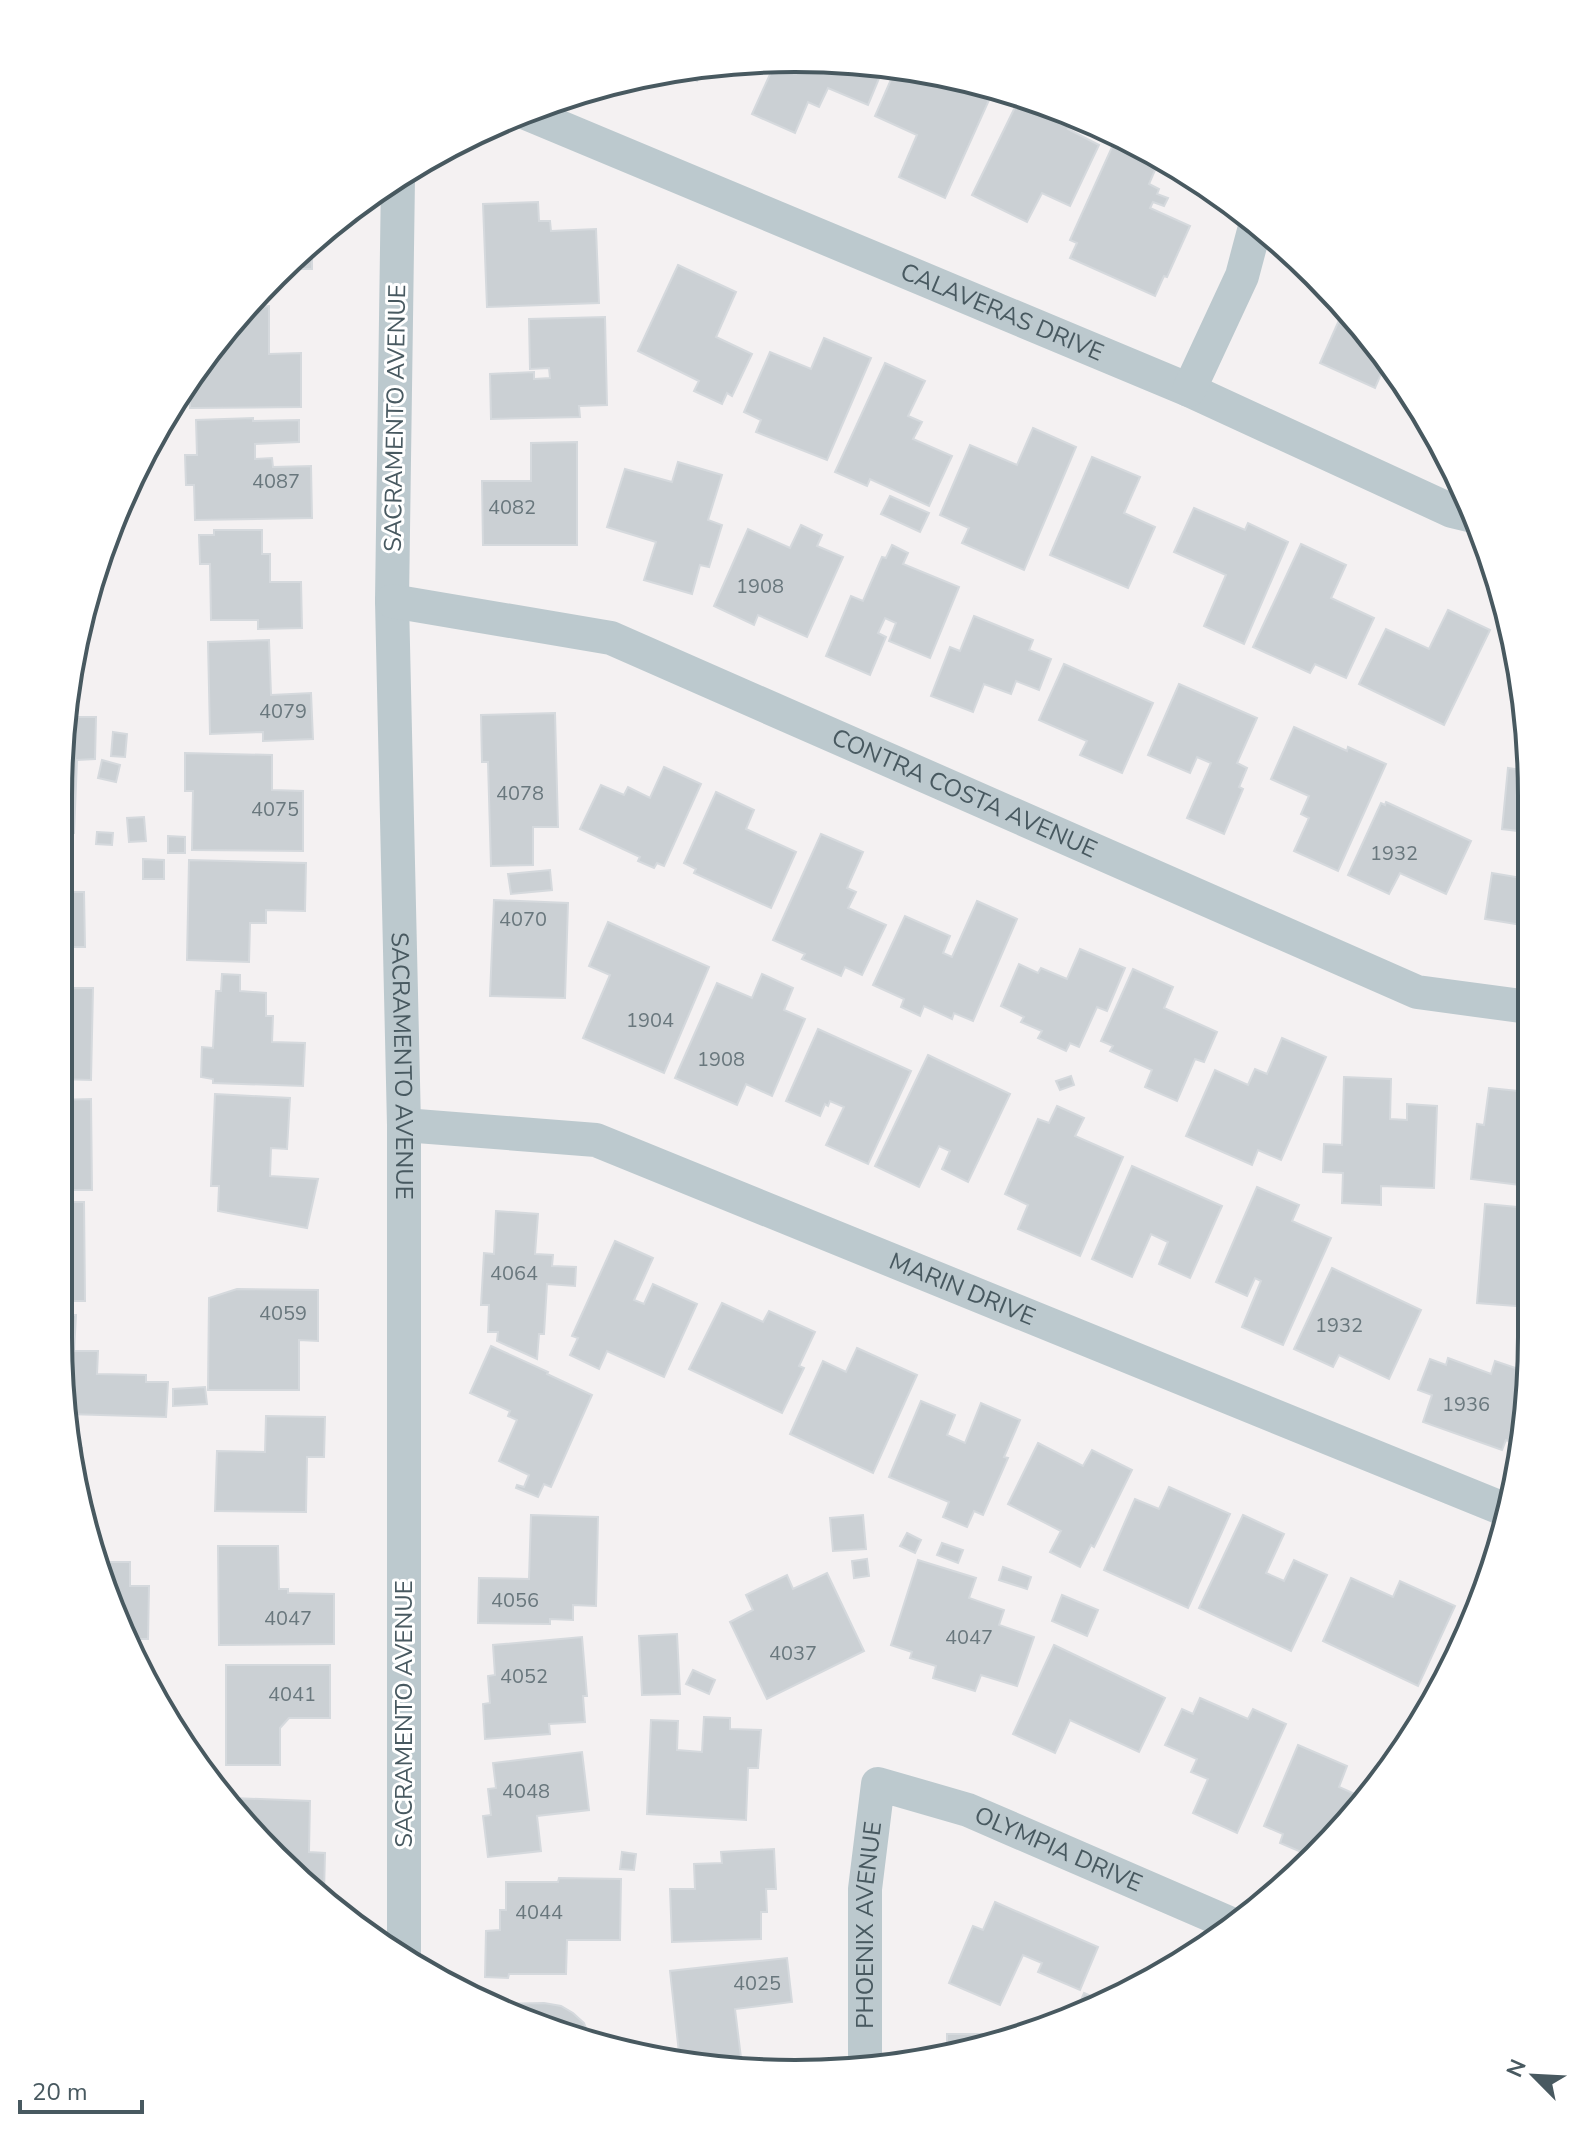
<svg xmlns="http://www.w3.org/2000/svg" width="1590" height="2132" viewBox="0 0 1590 2132" font-family="'Nunito Sans',sans-serif">
	<style>
		.building { fill: #cbd0d4; stroke: #d5d9dd; stroke-width: 2 }
		.lines { fill: none; stroke-linecap: round; stroke-linejoin: round }
		.minor { stroke: #bcc9ce; stroke-width: 34 }
		.labels { text-anchor: middle; stroke-width: 6; stroke-linejoin: round; paint-order: stroke }
		.number-label { font-size: 20px; fill: #69777d }
		.street-label { font-size: 24px; fill: #485960; stroke: #fff }
		.rim { fill: none; stroke: #485960; stroke-width: 4 }
	</style>
	<rect width="100%" height="100%" fill="#f4f1f2"/>
	<g class="building">
		<path d="M 776,61 L 885,64 L 868,105 L 828,88 L 819,107 L 808,102 L 795,133 L 752,114 Z"/>
		<path d="M 897,66 L 927,73 L 989,100 L 945,198 L 899,177 L 917,135 L 875,116 Z"/>
		<path d="M 703,67 L 697,81 L 674,72 Z"/>
		<path d="M 1021,95 L 1073,120 L 1068,129 L 1099,145 L 1070,206 L 1042,193 L 1027,222 L 972,195 Z"/>
		<path d="M 1117,136 L 1161,156 L 1149,184 L 1159,189 L 1157,194 L 1168,198 L 1164,206 L 1153,202 L 1150,208 L 1190,226 L 1167,277 L 1164,276 L 1155,296 L 1070,258 L 1077,243 L 1070,240 Z"/>
		<path d="M 538,202 L 539,221 L 550,221 L 551,231 L 596,229 L 599,303 L 487,307 L 483,204 Z"/>
		<path d="M 312,247 L 312,269 L 291,269 Z"/>
		<path d="M 678,265 L 736,292 L 716,337 L 752,354 L 732,396 L 727,393 L 722,404 L 694,391 L 699,381 L 638,351 Z"/>
		<path d="M 269,306 L 269,354 L 301,353 L 301,407 L 190,408 L 190,377 L 256,307 Z"/>
		<path d="M 1344,309 L 1380,347 L 1387,360 L 1375,388 L 1320,363 Z"/>
		<path d="M 605,317 L 607,405 L 579,406 L 580,417 L 491,419 L 490,374 L 534,372 L 534,379 L 550,378 L 549,368 L 530,369 L 529,319 Z"/>
		<path d="M 824,338 L 871,358 L 827,460 L 756,432 L 761,420 L 744,412 L 770,352 L 811,369 Z"/>
		<path d="M 885,363 L 925,381 L 908,416 L 922,422 L 913,439 L 952,456 L 929,506 L 870,479 L 867,486 L 835,472 Z"/>
		<path d="M 253,418 L 253,421 L 299,420 L 299,442 L 255,444 L 255,459 L 272,458 L 273,467 L 311,466 L 312,518 L 195,520 L 194,485 L 186,485 L 185,455 L 197,455 L 196,420 Z"/>
		<path d="M 1033,428 L 1076,447 L 1024,570 L 962,543 L 969,528 L 940,515 L 970,445 L 1017,465 Z"/>
		<path d="M 577,442 L 577,545 L 483,545 L 482,481 L 531,481 L 531,443 Z"/>
		<path d="M 1092,457 L 1140,477 L 1124,513 L 1155,527 L 1128,588 L 1050,555 Z"/>
		<path d="M 678,462 L 722,475 L 708,520 L 722,525 L 709,567 L 700,565 L 692,594 L 644,580 L 656,542 L 607,527 L 625,469 L 672,482 Z"/>
		<path d="M 890,496 L 929,513 L 920,532 L 881,514 Z"/>
		<path d="M 1194,508 L 1245,530 L 1248,523 L 1288,542 L 1244,644 L 1204,626 L 1226,575 L 1174,552 Z"/>
		<path d="M 801,525 L 822,535 L 817,546 L 843,557 L 807,637 L 758,615 L 754,625 L 714,606 L 748,529 L 790,548 Z"/>
		<path d="M 214,530 L 262,530 L 262,554 L 270,554 L 270,582 L 301,582 L 302,628 L 258,629 L 258,620 L 211,620 L 210,564 L 200,564 L 199,535 L 214,535 Z"/>
		<path d="M 1301,544 L 1346,565 L 1331,598 L 1374,618 L 1346,678 L 1315,664 L 1310,673 L 1253,647 Z"/>
		<path d="M 892,545 L 908,553 L 903,564 L 959,587 L 930,658 L 889,641 L 896,623 L 885,618 L 878,633 L 886,637 L 870,675 L 826,656 L 851,596 L 863,601 L 882,557 L 886,558 Z"/>
		<path d="M 1448,610 L 1490,630 L 1444,725 L 1359,684 L 1386,629 L 1429,649 Z"/>
		<path d="M 974,616 L 1033,640 L 1029,650 L 1051,659 L 1039,690 L 1016,681 L 1011,694 L 984,684 L 973,712 L 931,696 L 950,647 L 960,651 Z"/>
		<path d="M 269,640 L 271,695 L 311,693 L 313,739 L 263,741 L 263,732 L 210,734 L 208,642 Z"/>
		<path d="M 1064,664 L 1153,703 L 1122,773 L 1080,755 L 1087,741 L 1039,720 Z"/>
		<path d="M 1519,683 L 1526,698 L 1526,719 L 1516,718 Z"/>
		<path d="M 1179,684 L 1257,718 L 1237,763 L 1247,768 L 1239,787 L 1243,789 L 1224,834 L 1187,818 L 1211,763 L 1197,757 L 1190,773 L 1148,755 Z"/>
		<path d="M 555,713 L 558,827 L 533,827 L 533,865 L 491,866 L 488,762 L 482,762 L 481,715 Z"/>
		<path d="M 65,717 L 96,717 L 95,759 L 77,760 L 74,833 L 59,833 L 60,747 Z"/>
		<path d="M 1294,727 L 1347,751 L 1348,747 L 1386,764 L 1338,871 L 1294,851 L 1309,818 L 1301,814 L 1309,796 L 1271,779 Z"/>
		<path d="M 113,732 L 127,734 L 125,757 L 111,756 Z"/>
		<path d="M 1524,733 L 1526,733 L 1527,832 L 1502,829 L 1508,768 L 1521,770 Z"/>
		<path d="M 185,753 L 272,755 L 272,790 L 303,791 L 303,851 L 192,850 L 193,791 L 185,791 Z"/>
		<path d="M 102,760 L 120,765 L 116,782 L 98,778 Z"/>
		<path d="M 664,767 L 701,784 L 664,866 L 657,863 L 654,868 L 638,861 L 640,857 L 580,829 L 601,785 L 624,795 L 628,787 L 650,798 Z"/>
		<path d="M 716,792 L 754,810 L 746,829 L 796,852 L 771,908 L 694,873 L 696,869 L 684,863 Z"/>
		<path d="M 1386,802 L 1471,841 L 1446,894 L 1400,873 L 1389,894 L 1348,875 L 1381,803 L 1385,805 Z"/>
		<path d="M 144,817 L 146,841 L 129,842 L 127,818 Z"/>
		<path d="M 97,832 L 113,833 L 112,845 L 96,844 Z"/>
		<path d="M 821,834 L 863,852 L 847,888 L 856,892 L 848,908 L 886,925 L 862,975 L 845,967 L 841,976 L 802,959 L 805,954 L 773,940 Z"/>
		<path d="M 168,836 L 185,837 L 185,853 L 168,853 Z"/>
		<path d="M 59,851 L 67,851 L 68,892 L 84,892 L 85,947 L 59,947 Z"/>
		<path d="M 143,859 L 164,860 L 164,879 L 143,879 Z"/>
		<path d="M 189,860 L 306,863 L 305,911 L 266,910 L 266,923 L 250,923 L 249,962 L 187,960 Z"/>
		<path d="M 550,870 L 552,890 L 511,894 L 508,874 Z"/>
		<path d="M 1492,873 L 1527,879 L 1527,926 L 1485,919 Z"/>
		<path d="M 494,900 L 568,903 L 565,998 L 490,996 Z"/>
		<path d="M 977,901 L 1017,919 L 973,1021 L 954,1013 L 952,1019 L 924,1006 L 920,1016 L 901,1007 L 904,999 L 873,985 L 905,916 L 950,936 L 943,953 L 952,957 Z"/>
		<path d="M 608,922 L 709,967 L 664,1073 L 583,1038 L 610,975 L 589,966 Z"/>
		<path d="M 1080,949 L 1125,968 L 1107,1011 L 1097,1007 L 1079,1047 L 1070,1043 L 1066,1051 L 1038,1038 L 1042,1031 L 1021,1022 L 1024,1017 L 1001,1006 L 1019,964 L 1038,973 L 1041,968 L 1067,979 Z"/>
		<path d="M 1133,969 L 1173,987 L 1164,1008 L 1217,1032 L 1204,1062 L 1195,1059 L 1177,1101 L 1145,1087 L 1152,1070 L 1110,1051 L 1113,1046 L 1101,1041 Z"/>
		<path d="M 222,974 L 240,975 L 240,991 L 266,993 L 266,1016 L 273,1016 L 272,1042 L 305,1043 L 303,1086 L 213,1083 L 213,1079 L 201,1077 L 202,1047 L 213,1048 L 216,991 L 221,991 Z"/>
		<path d="M 762,974 L 793,988 L 784,1010 L 805,1019 L 772,1096 L 746,1084 L 737,1105 L 675,1078 L 717,983 L 752,998 Z"/>
		<path d="M 59,988 L 93,988 L 91,1080 L 59,1079 Z"/>
		<path d="M 818,1029 L 911,1071 L 868,1164 L 826,1145 L 844,1107 L 830,1101 L 828,1106 L 825,1104 L 820,1116 L 786,1101 Z"/>
		<path d="M 1282,1038 L 1326,1057 L 1281,1160 L 1258,1150 L 1252,1165 L 1186,1136 L 1215,1070 L 1248,1085 L 1255,1069 L 1267,1074 Z"/>
		<path d="M 928,1055 L 1010,1094 L 968,1182 L 942,1169 L 950,1151 L 939,1146 L 919,1187 L 875,1166 Z"/>
		<path d="M 1071,1076 L 1074,1085 L 1060,1090 L 1056,1081 Z"/>
		<path d="M 1344,1077 L 1391,1079 L 1390,1119 L 1407,1120 L 1407,1104 L 1437,1106 L 1434,1188 L 1381,1186 L 1381,1205 L 1342,1203 L 1343,1173 L 1323,1172 L 1324,1144 L 1342,1145 Z"/>
		<path d="M 1489,1088 L 1528,1092 L 1529,1186 L 1471,1179 L 1477,1124 L 1484,1125 Z"/>
		<path d="M 215,1094 L 290,1098 L 287,1149 L 271,1148 L 270,1176 L 318,1179 L 307,1228 L 218,1211 L 219,1186 L 211,1186 Z"/>
		<path d="M 91,1099 L 92,1190 L 58,1190 L 59,1100 Z"/>
		<path d="M 1057,1106 L 1084,1118 L 1075,1136 L 1123,1157 L 1080,1256 L 1018,1229 L 1028,1205 L 1005,1194 L 1038,1119 L 1049,1123 Z"/>
		<path d="M 1132,1166 L 1222,1206 L 1190,1278 L 1159,1264 L 1168,1242 L 1151,1234 L 1132,1277 L 1092,1259 Z"/>
		<path d="M 1257,1187 L 1299,1205 L 1292,1221 L 1331,1238 L 1283,1345 L 1242,1327 L 1261,1281 L 1255,1278 L 1247,1296 L 1216,1282 Z"/>
		<path d="M 58,1202 L 84,1202 L 85,1301 L 58,1301 Z"/>
		<path d="M 1485,1204 L 1529,1208 L 1530,1307 L 1477,1303 Z"/>
		<path d="M 496,1211 L 538,1214 L 535,1254 L 553,1255 L 552,1266 L 576,1267 L 575,1286 L 547,1284 L 544,1334 L 539,1334 L 537,1359 L 497,1341 L 498,1332 L 488,1332 L 489,1305 L 481,1305 L 484,1253 L 494,1254 Z"/>
		<path d="M 615,1241 L 653,1258 L 634,1300 L 644,1304 L 653,1284 L 697,1304 L 664,1377 L 607,1351 L 599,1369 L 570,1355 L 578,1338 L 572,1336 Z"/>
		<path d="M 1332,1268 L 1421,1310 L 1389,1379 L 1339,1355 L 1333,1367 L 1294,1349 Z"/>
		<path d="M 237,1289 L 318,1290 L 318,1341 L 299,1340 L 299,1390 L 208,1390 L 209,1298 Z"/>
		<path d="M 722,1303 L 763,1322 L 769,1311 L 815,1332 L 799,1366 L 804,1368 L 782,1413 L 689,1369 Z"/>
		<path d="M 58,1315 L 76,1315 L 74,1351 L 98,1351 L 97,1374 L 146,1375 L 146,1382 L 168,1382 L 166,1417 L 68,1414 L 58,1337 Z"/>
		<path d="M 491,1346 L 548,1372 L 547,1374 L 592,1395 L 551,1487 L 544,1484 L 538,1497 L 516,1488 L 517,1485 L 524,1487 L 529,1475 L 499,1461 L 517,1420 L 508,1416 L 510,1411 L 470,1393 Z"/>
		<path d="M 857,1348 L 917,1375 L 873,1473 L 790,1434 L 823,1361 L 846,1372 Z"/>
		<path d="M 1448,1358 L 1491,1374 L 1495,1361 L 1530,1373 L 1530,1386 L 1519,1445 L 1506,1440 L 1502,1450 L 1423,1422 L 1432,1395 L 1418,1390 L 1430,1359 L 1446,1365 Z"/>
		<path d="M 205,1387 L 207,1404 L 173,1406 L 173,1389 Z"/>
		<path d="M 921,1401 L 955,1415 L 947,1435 L 965,1443 L 981,1403 L 1020,1420 L 1004,1457 L 1008,1458 L 983,1515 L 974,1511 L 967,1527 L 943,1517 L 949,1502 L 889,1477 Z"/>
		<path d="M 266,1416 L 325,1417 L 324,1457 L 307,1457 L 306,1512 L 215,1511 L 217,1451 L 265,1452 Z"/>
		<path d="M 1038,1443 L 1083,1466 L 1092,1450 L 1132,1470 L 1094,1547 L 1091,1545 L 1080,1567 L 1050,1552 L 1061,1531 L 1008,1504 Z"/>
		<path d="M 73,1448 L 82,1448 L 81,1513 Z"/>
		<path d="M 1169,1487 L 1230,1514 L 1188,1608 L 1104,1570 L 1135,1499 L 1159,1509 Z"/>
		<path d="M 531,1515 L 598,1517 L 596,1606 L 573,1605 L 573,1620 L 550,1619 L 550,1624 L 478,1623 L 479,1578 L 529,1579 Z"/>
		<path d="M 863,1515 L 866,1549 L 833,1551 L 830,1518 Z"/>
		<path d="M 1243,1515 L 1284,1534 L 1266,1573 L 1284,1581 L 1294,1560 L 1327,1575 L 1291,1651 L 1199,1608 Z"/>
		<path d="M 907,1533 L 921,1540 L 915,1553 L 900,1546 Z"/>
		<path d="M 942,1543 L 963,1550 L 958,1563 L 937,1555 Z"/>
		<path d="M 218,1546 L 278,1546 L 279,1589 L 288,1589 L 288,1593 L 334,1594 L 334,1644 L 219,1645 Z"/>
		<path d="M 867,1559 L 869,1576 L 854,1578 L 852,1561 Z"/>
		<path d="M 918,1560 L 976,1578 L 969,1598 L 1004,1610 L 999,1625 L 1034,1637 L 1017,1686 L 981,1675 L 975,1691 L 933,1678 L 936,1666 L 910,1658 L 912,1652 L 891,1645 Z"/>
		<path d="M 97,1562 L 130,1562 L 130,1586 L 149,1586 L 148,1639 L 129,1639 Z"/>
		<path d="M 1003,1567 L 1031,1577 L 1027,1589 L 999,1580 Z"/>
		<path d="M 827,1573 L 864,1651 L 767,1699 L 730,1622 L 753,1610 L 746,1595 L 787,1575 L 793,1589 Z"/>
		<path d="M 1351,1578 L 1393,1597 L 1400,1581 L 1455,1606 L 1418,1686 L 1323,1641 Z"/>
		<path d="M 1062,1595 L 1098,1610 L 1087,1636 L 1052,1621 Z"/>
		<path d="M 677,1634 L 680,1694 L 642,1695 L 639,1636 Z"/>
		<path d="M 582,1637 L 587,1696 L 583,1696 L 585,1722 L 549,1724 L 550,1734 L 485,1739 L 483,1704 L 490,1703 L 488,1676 L 495,1675 L 493,1645 Z"/>
		<path d="M 1054,1645 L 1165,1698 L 1139,1752 L 1070,1720 L 1055,1753 L 1013,1734 Z"/>
		<path d="M 226,1665 L 330,1665 L 330,1718 L 289,1718 L 280,1728 L 280,1765 L 226,1765 Z"/>
		<path d="M 693,1670 L 715,1680 L 709,1694 L 686,1684 Z"/>
		<path d="M 1200,1698 L 1248,1719 L 1253,1709 L 1286,1724 L 1237,1833 L 1193,1813 L 1208,1779 L 1191,1772 L 1197,1759 L 1165,1745 L 1182,1709 L 1193,1714 Z"/>
		<path d="M 704,1717 L 730,1718 L 730,1729 L 761,1730 L 758,1768 L 748,1768 L 746,1820 L 647,1814 L 651,1720 L 678,1721 L 677,1750 L 702,1752 Z"/>
		<path d="M 1298,1745 L 1347,1766 L 1339,1787 L 1366,1799 L 1349,1823 L 1307,1863 L 1303,1861 L 1306,1854 L 1280,1843 L 1283,1834 L 1264,1826 Z"/>
		<path d="M 582,1752 L 589,1810 L 537,1816 L 541,1851 L 488,1857 L 483,1816 L 491,1815 L 488,1789 L 496,1788 L 493,1763 Z"/>
		<path d="M 233,1798 L 310,1801 L 309,1852 L 325,1853 L 324,1893 L 309,1891 Z"/>
		<path d="M 774,1849 L 776,1889 L 766,1889 L 767,1912 L 761,1912 L 761,1939 L 672,1942 L 670,1889 L 695,1889 L 694,1864 L 722,1863 L 721,1852 Z"/>
		<path d="M 622,1852 L 636,1854 L 634,1870 L 620,1869 Z"/>
		<path d="M 559,1878 L 621,1879 L 620,1940 L 567,1940 L 566,1974 L 509,1974 L 508,1978 L 485,1977 L 486,1931 L 500,1930 L 500,1910 L 506,1910 L 506,1882 L 558,1882 Z"/>
		<path d="M 995,1902 L 1098,1947 L 1080,1990 L 1038,1972 L 1042,1963 L 1023,1955 L 1000,2005 L 949,1983 L 973,1926 L 983,1930 Z"/>
		<path d="M 787,1958 L 792,2002 L 735,2009 L 742,2066 L 680,2062 L 670,1971 Z"/>
		<path d="M 1084,1993 L 1098,1999 L 1094,2008 L 1082,2015 L 1076,2012 Z"/>
		<path d="M 544,2003 L 561,2006 L 573,2013 L 584,2023 L 590,2039 L 487,2004 Z"/>
		<path d="M 947,2034 L 1002,2034 L 1002,2036 L 947,2048 Z"/>
	</g>
	<g class="lines">
		<g class="minor">
			<path id="s1" d="M 526,113 L 1189,390 L 1452,511 L 1477,517"/>
			<path id="s2" d="M 398,178 L 392,601 L 404,1125 L 404,1954"/>
			<path d="M 1189,390 L 1242,276 L 1256,223"/>
			<path id="s3" d="M 392,601 L 611,638 L 1417,992 L 1528,1007"/>
			<path id="s4" d="M 404,1125 L 596,1140 L 1506,1510"/>
			<path id="s5" d="M 865,2067 L 865,1889 L 878,1784 L 968,1810 L 1236,1926"/>
		</g>
	</g>
	<g class="labels">
		<g class="number-label">
			<text x="276" y="488">4087</text>
			<text x="512" y="514">4082</text>
			<text x="760" y="593">1908</text>
			<text x="283" y="718">4079</text>
			<text x="520" y="800">4078</text>
			<text x="275" y="816">4075</text>
			<text x="1394" y="860">1932</text>
			<text x="523" y="926">4070</text>
			<text x="650" y="1027">1904</text>
			<text x="721" y="1066">1908</text>
			<text x="514" y="1280">4064</text>
			<text x="283" y="1320">4059</text>
			<text x="1339" y="1332">1932</text>
			<text x="1466" y="1411">1936</text>
			<text x="515" y="1607">4056</text>
			<text x="288" y="1625">4047</text>
			<text x="969" y="1644">4047</text>
			<text x="793" y="1660">4037</text>
			<text x="524" y="1683">4052</text>
			<text x="292" y="1701">4041</text>
			<text x="526" y="1798">4048</text>
			<text x="539" y="1919">4044</text>
			<text x="757" y="1990">4025</text>
		</g>
		<g class="street-label">
			<text dy="8" stroke="none"><textPath href="#s1" startOffset="516">CALAVERAS DRIVE</textPath></text>
			<text transform="translate(395 418) rotate(-89)" y="8">SACRAMENTO AVENUE</text>
			<text dy="8" stroke="none"><textPath href="#s3" startOffset="608">CONTRA COSTA AVENUE</textPath></text>
			<text dy="8" stroke="none"><textPath href="#s2" startOffset="888">SACRAMENTO AVENUE</textPath></text>
			<text dy="8" stroke="none"><textPath href="#s4" startOffset="588">MARIN DRIVE</textPath></text>
			<text transform="translate(404 1714) rotate(-90)" y="8">SACRAMENTO AVENUE</text>
			<text dy="8" stroke="none"><textPath href="#s5" startOffset="476">OLYMPIA DRIVE</textPath></text>
			<text dy="8" stroke="none"><textPath href="#s5" startOffset="142">PHOENIX AVENUE</textPath></text>
		</g>
	</g>
	<path d="M0 0H1590V2132H0ZM795 72H795A723 723 0 0 1 1518 795V1337A723 723 0 0 1 795 2060H795A723 723 0 0 1 72 1337V795A723 723 0 0 1 795 72Z" fill="#fff" fill-rule="evenodd"/>
	<path class="rim" d="M795 72H795A723 723 0 0 1 1518 795V1337A723 723 0 0 1 795 2060H795A723 723 0 0 1 72 1337V795A723 723 0 0 1 795 72Z"/>
	<g transform="translate(1534 2076) rotate(294)" stroke="#ffffff" stroke-width="6" paint-order="stroke">
	<path d="M0-6L14 30L0 20L-14 30Z" fill="#485960"/>
	<text y="-12" font-size="22" font-weight="bold" text-anchor="middle" fill="#485960">N</text>
	</g>
	<path d="M20 2100v12h122v-12" fill="none" stroke="#485960" stroke-width="4"/>
	<text x="32" y="2100" font-size="24" fill="#485960" stroke="#ffffff" stroke-width="6" paint-order="stroke">20 m</text>
</svg>
